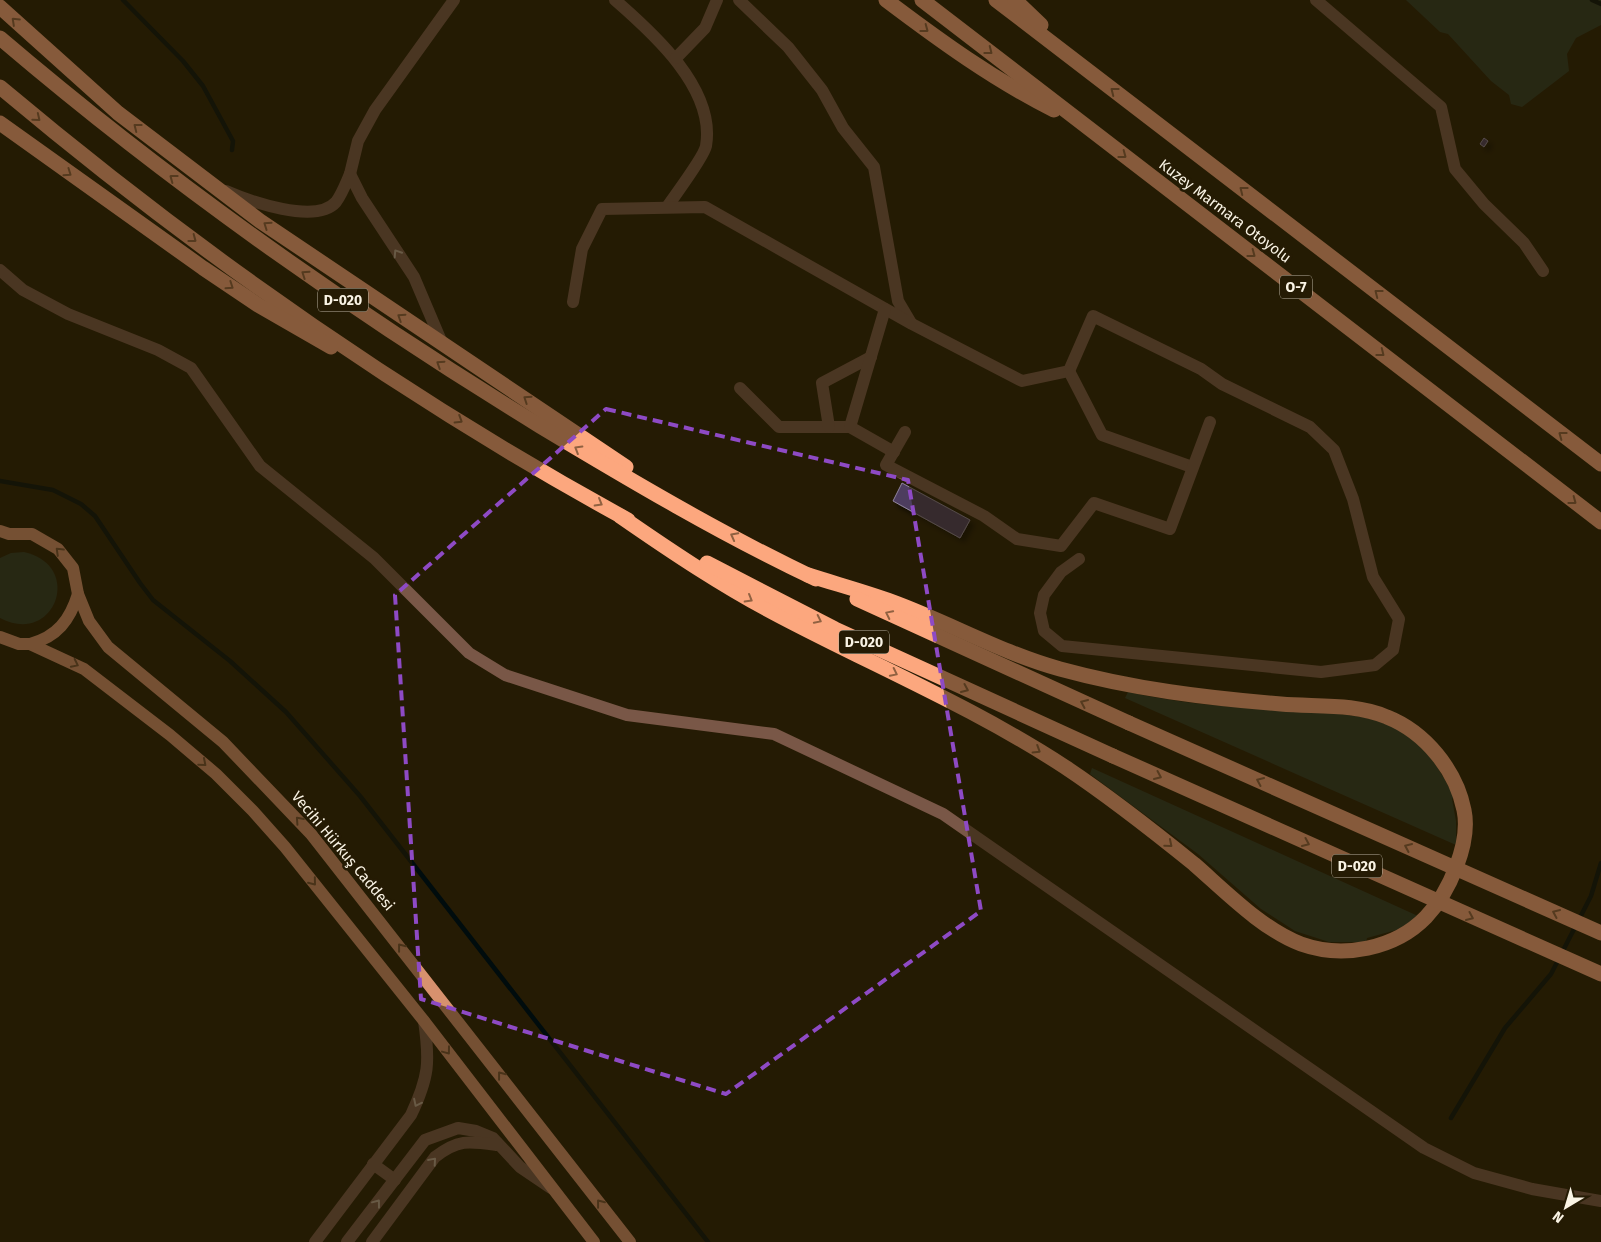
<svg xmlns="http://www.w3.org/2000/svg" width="1601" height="1242" viewBox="0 0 1601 1242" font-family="'Fira Sans',sans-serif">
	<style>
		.green { fill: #2b3827 }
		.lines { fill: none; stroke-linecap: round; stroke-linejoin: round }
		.stream { stroke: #000c0d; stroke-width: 4.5 }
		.building { fill: #4d3e5e; stroke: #90849e; filter: url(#shadow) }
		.minor { stroke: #795747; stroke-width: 12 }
		.major { stroke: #d7916e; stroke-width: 12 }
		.highway { stroke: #fca77e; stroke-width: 15 }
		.highway-bridge { stroke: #fca77e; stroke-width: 15 }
		.oneway { stroke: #906141 }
		.oneway2 { stroke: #baa696 }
		.oneway3 { stroke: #755034 }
		.marked { fill: none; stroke: #8e4ac5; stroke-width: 4; stroke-dasharray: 10 6; stroke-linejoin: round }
		.labels { text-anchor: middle; stroke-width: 5; stroke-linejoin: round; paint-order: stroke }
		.shield { fill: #251b04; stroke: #bab3a2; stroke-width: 1 }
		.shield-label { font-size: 14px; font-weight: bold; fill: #faf4e5 }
		.street-label { font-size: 15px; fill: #faf4e5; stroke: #251b04 }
	</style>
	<defs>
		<filter id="shadow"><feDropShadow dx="4.5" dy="4.5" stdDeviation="2.5" flood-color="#0009"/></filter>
	</defs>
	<rect width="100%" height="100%" fill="#251b04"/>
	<g class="green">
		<path d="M 1406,0 L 1601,0 L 1601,25 L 1576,38 L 1567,54 L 1569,71 L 1522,107 L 1511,104 L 1509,95 L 1491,81 L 1448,34 L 1440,32 Z"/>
		<path d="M 24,552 C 85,566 54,647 0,618 L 0,558 L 11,553 Z"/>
		<path d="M 1128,692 C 1177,703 1227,707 1278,710 C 1316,713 1358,711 1394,727 C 1423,739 1440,770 1454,797 L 1452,799 L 1456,821 L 1456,845 L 1125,698 Z"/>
		<path d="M 1092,768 L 1418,916 L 1400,929 L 1367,938 L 1366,942 L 1329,942 L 1295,931 L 1261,909 L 1198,854 L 1090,774 Z"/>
	</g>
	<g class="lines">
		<g class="stream">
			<path d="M 123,0 L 183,61 L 203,86 L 233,141 L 232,150"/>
			<path d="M 1592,0 L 1601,4"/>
			<path d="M 0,481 L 53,490 L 81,504 L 95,516 L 140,583 L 153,600 L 230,661 L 286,712 L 360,796 L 708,1242"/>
			<path d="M 1451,1118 L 1505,1028 L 1551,974 L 1591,896 L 1601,863"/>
		</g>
	</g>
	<g class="building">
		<path d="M 1484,138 L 1488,141 L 1484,147 L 1480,144 Z"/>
		<path d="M 902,483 L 970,520 L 960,538 L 893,501 Z"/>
	</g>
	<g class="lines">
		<g class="minor">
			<path d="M 615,0 C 653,33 716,89 706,146 C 704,157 675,195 667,207"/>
			<path d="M 739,0 L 788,47 L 822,90 L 843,128 L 874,167 L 898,301 L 911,323"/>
			<path d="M 1316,0 L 1441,107 L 1455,169 L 1484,204 L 1524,243 L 1543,271"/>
			<path d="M 676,58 L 705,28 L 717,0"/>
			<path d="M 350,174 L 358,141 L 375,110 L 454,0"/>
			<path d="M 226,191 C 249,201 316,225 336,202 C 342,194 346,183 350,174 L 362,198 L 414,277 L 442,343"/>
			<path d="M 0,270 L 23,290 L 68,314 L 158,350 L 191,368 L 260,466 L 374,558 L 469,653 L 505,675 L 627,715 L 774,734 L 943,814 L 1424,1148 L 1474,1173 L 1532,1189 L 1601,1201"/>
			<path d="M 573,302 L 582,249 L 602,209 L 705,207 L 912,324 L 1022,381 L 1069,371 L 1093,316 L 1201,369 L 1222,384 L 1310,427 L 1334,450 L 1353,499 L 1373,577 L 1399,619 L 1393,650 L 1375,665 L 1321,672 L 1062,646 L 1044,631 L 1040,613 L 1044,595 L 1061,572 L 1079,559"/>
			<path d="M 1069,371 L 1102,435 L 1192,467"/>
			<path d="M 740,388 L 779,427 L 850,427 L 894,452"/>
			<path d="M 829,427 L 822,383 L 871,357"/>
			<path d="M 850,427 L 885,309"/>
			<path d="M 905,432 L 886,465 L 984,516 L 1017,539 L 1061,546 L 1094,503 L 1170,529 L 1210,422"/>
			<path d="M 373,1164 L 395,1180"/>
			<path d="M 315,1242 L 411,1115 C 429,1077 430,1062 424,1021"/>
			<path d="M 347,1242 L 425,1140 L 458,1128 L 476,1131 L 493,1138 L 520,1167 L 551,1188"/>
			<path d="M 372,1242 L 435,1157 C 458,1139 469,1141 497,1145"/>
		</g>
		<g class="major">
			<path d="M 0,531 L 9,534 L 32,534 L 58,549 L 73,568 L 78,594 L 89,621 L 108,647 L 223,742 L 311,834 L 630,1242"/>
			<path d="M 0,637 L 19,644 L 30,644 L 84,669 L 170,735 L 216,774 L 253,811 L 285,847 L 424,1021 L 594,1242"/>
			<path d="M 30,644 C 57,637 70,620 78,594"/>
		</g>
		<g class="highway">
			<path d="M 886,0 C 939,40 994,80 1054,110"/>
			<path d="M 922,0 L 1601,522"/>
			<path d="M 996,0 L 1601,464"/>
			<path d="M 1015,0 L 1041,25"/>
			<path d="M 0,7 L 118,113 L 260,221 L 626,467"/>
			<path d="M 0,38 C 171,184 349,309 540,426 C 630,480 721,534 816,579"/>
			<path d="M 0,87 C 194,250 405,398 628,520"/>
			<path d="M 0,123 L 203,268 L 258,305 L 331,347"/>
			<path d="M 620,516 C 672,552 724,587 780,616 C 875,666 975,708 1065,767 C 1110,797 1152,830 1194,864 C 1225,891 1263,930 1301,944 C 1343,959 1395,949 1426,917 C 1449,893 1471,843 1464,810 C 1456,770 1425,732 1387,717 C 1355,703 1316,707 1281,704 C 1206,698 1133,689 1060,669 C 1002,653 950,623 893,602 C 866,592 836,584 808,575"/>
			<path d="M 707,563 L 835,629 L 1113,756"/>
			<path d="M 857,599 L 1129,723"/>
		</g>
		<g class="highway-bridge">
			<path d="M 1129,723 L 1601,933"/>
			<path d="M 1113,756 L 1601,974"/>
		</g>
	</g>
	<defs><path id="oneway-chevron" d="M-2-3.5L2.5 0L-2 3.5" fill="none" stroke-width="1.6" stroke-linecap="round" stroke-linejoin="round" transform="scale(1.25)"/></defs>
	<g class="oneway">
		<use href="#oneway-chevron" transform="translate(15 21) rotate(-137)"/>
		<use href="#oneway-chevron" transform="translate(925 29) rotate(37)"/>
		<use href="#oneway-chevron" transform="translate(989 51) rotate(38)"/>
		<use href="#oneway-chevron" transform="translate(1114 91) rotate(-142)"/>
		<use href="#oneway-chevron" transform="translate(37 118) rotate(39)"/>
		<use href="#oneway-chevron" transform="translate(137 127) rotate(-142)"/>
		<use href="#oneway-chevron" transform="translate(1123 155) rotate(37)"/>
		<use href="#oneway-chevron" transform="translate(68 173) rotate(35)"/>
		<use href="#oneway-chevron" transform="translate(173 178) rotate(-143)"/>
		<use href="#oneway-chevron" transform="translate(1243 190) rotate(-142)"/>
		<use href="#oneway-chevron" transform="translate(267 225) rotate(-145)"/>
		<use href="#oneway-chevron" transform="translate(193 239) rotate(37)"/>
		<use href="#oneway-chevron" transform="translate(1252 254) rotate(37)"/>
		<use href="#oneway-chevron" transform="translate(305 274) rotate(-146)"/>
		<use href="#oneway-chevron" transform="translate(230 286) rotate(34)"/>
		<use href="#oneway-chevron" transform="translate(1378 293) rotate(-142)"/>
		<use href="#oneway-chevron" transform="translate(401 317) rotate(-147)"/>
		<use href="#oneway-chevron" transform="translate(1381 353) rotate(38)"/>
		<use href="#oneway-chevron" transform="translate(440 364) rotate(-147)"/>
		<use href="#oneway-chevron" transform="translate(527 399) rotate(-146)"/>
		<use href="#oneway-chevron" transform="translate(459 420) rotate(32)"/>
		<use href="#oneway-chevron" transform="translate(1562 435) rotate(-143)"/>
		<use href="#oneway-chevron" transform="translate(578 449) rotate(-149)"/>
		<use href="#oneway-chevron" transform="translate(1573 501) rotate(37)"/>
		<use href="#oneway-chevron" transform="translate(599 503) rotate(30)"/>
		<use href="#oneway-chevron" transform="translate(734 536) rotate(-152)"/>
		<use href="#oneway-chevron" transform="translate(749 599) rotate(30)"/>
		<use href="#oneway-chevron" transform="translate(889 614) rotate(-154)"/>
		<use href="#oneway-chevron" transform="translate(818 620) rotate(26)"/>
		<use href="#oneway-chevron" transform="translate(894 673) rotate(26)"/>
		<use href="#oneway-chevron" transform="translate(965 689) rotate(24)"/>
		<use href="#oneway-chevron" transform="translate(1084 703) rotate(-156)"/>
		<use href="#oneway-chevron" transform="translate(1037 750) rotate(32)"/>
		<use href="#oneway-chevron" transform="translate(1158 776) rotate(24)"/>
		<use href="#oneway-chevron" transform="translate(1260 781) rotate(-156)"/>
		<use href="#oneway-chevron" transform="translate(1306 843) rotate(24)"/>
		<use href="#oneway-chevron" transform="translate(1169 844) rotate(40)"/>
		<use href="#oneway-chevron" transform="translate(1408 847) rotate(-156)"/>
		<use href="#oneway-chevron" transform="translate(1556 913) rotate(-156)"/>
		<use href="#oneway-chevron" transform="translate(1470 917) rotate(24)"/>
	</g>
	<g class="oneway2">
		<use href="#oneway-chevron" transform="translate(397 253) rotate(-123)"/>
		<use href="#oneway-chevron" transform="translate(417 1103) rotate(116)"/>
		<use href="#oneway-chevron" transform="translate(433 1161) rotate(-49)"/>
		<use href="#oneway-chevron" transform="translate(377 1203) rotate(-53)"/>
	</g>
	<g class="oneway3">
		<use href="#oneway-chevron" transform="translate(59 551) rotate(-136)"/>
		<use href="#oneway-chevron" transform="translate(75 664) rotate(26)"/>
		<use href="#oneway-chevron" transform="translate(203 763) rotate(41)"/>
		<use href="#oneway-chevron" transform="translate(299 820) rotate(-132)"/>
		<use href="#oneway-chevron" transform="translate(313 882) rotate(51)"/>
		<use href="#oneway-chevron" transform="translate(401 947) rotate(-128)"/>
		<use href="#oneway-chevron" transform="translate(447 1051) rotate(53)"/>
		<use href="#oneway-chevron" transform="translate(501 1075) rotate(-128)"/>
		<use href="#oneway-chevron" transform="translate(600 1203) rotate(-128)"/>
	</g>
	<path d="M0 0H1601V1242H0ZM 606,409 L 908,480 L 981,911 L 726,1094 L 421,999 L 395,595 Z" fill="#251b04" fill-opacity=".55" fill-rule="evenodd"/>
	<path class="marked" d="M 606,409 L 908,480 L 981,911 L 726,1094 L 421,999 L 395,595 Z"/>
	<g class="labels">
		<g class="shield">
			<rect x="1280" y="275.5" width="32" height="23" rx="4"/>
			<rect x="318" y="288.5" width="50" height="23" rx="4"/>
			<rect x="839" y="630.5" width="50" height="23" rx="4"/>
			<rect x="1332" y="854.5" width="50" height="23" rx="4"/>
		</g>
		<g class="shield-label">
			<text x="1296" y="292">O-7</text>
			<text x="343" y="305">D-020</text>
			<text x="864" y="647">D-020</text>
			<text x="1357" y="871">D-020</text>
		</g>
		<g class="street-label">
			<text transform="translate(1225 211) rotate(37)" y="5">Kuzey Marmara Otoyolu</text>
			<text transform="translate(343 851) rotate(50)" y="5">Vecihi Hürkuş Caddesi</text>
		</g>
	</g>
	<g transform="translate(1566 1207) rotate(218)" stroke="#251b04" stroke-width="4" paint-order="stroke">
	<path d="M0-4L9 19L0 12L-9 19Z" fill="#faf4e5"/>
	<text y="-8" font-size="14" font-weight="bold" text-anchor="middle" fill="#faf4e5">N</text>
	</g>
</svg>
